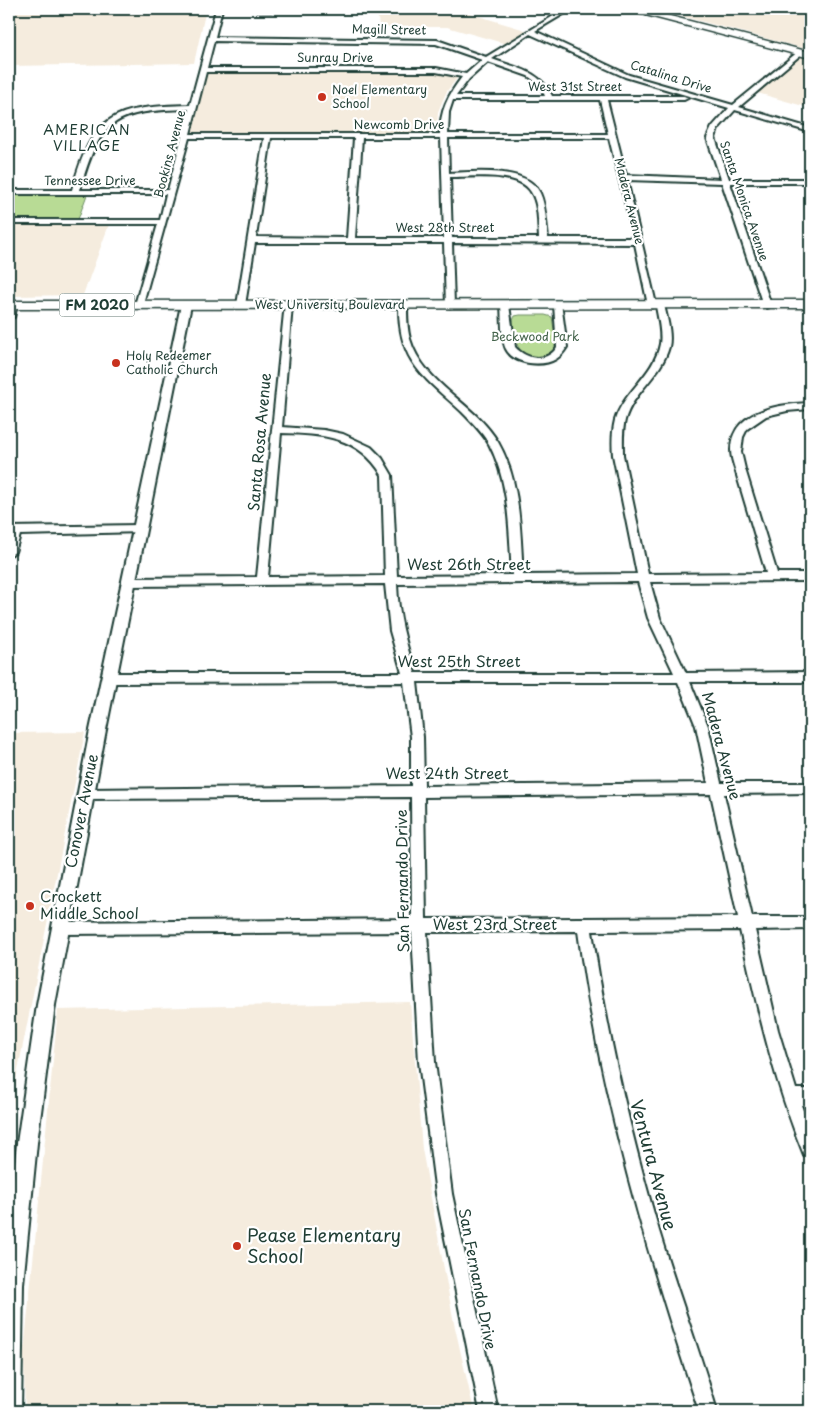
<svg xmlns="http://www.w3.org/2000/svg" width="819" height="1420" viewBox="0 0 819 1420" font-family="'Playpen Sans',sans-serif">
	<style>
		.built { fill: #f5ecde }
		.green { fill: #b8db95; stroke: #6c8c64 }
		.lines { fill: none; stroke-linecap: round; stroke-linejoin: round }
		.minor-casing { stroke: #1f3d34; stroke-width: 4 }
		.tertiary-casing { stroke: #1f3d34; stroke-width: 4 }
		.primary-casing { stroke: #1f3d34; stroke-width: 3 }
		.minor { fill: #fff; fill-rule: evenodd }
		.tertiary { fill: #fff; fill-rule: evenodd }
		.primary { fill: #fff; fill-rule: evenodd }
		.poi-dot { fill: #c8321e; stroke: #fff; stroke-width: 2 }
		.labels { text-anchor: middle; stroke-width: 4.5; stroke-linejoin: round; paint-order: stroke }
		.far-street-label { font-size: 12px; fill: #1f3d34; stroke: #fff }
		.far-poi-label { font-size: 12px; fill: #1f3d34; stroke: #fff; text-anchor: start }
		.far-park-label { font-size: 12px; fill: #45644c; stroke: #fff }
		.far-neighbourhood-label { font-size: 14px; letter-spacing: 1px; fill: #1f3d34; stroke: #fff }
		.shield { fill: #fff; stroke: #627771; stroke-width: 1 }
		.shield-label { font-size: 14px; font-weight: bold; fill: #1f3d34 }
		.street-label { font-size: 15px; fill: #1f3d34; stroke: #fff }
		.poi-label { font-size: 15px; fill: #1f3d34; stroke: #fff; text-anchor: start }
		.near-street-label { font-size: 18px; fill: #1f3d34; stroke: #fff }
		.near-poi-label { font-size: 18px; fill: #1f3d34; stroke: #fff; text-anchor: start }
	</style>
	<rect width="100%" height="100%" fill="#fff"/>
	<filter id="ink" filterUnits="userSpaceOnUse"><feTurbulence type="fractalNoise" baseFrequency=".02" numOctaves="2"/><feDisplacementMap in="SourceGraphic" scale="10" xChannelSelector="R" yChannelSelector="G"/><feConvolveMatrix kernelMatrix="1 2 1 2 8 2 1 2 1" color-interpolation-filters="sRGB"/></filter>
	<g filter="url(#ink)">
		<g class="built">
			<path d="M 9,9 L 206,9 L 194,63 L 9,66 Z"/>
			<path d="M 432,9 L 465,12 L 532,32 L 510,45 L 447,27 L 379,27 L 377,10 Z"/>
			<path d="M 655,9 L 810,9 L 810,50 Z"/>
			<path d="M 801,52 L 810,55 L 810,108 L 754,92 Z"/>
			<path d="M 210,71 L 417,71 L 445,74 L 458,77 L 447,91 L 442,102 L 438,112 L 437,130 L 434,133 L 185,133 L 191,133 L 206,73 Z"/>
			<path d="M 9,222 L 110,222 L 83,295 L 9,296 Z"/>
			<path d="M 85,732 L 16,1080 L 9,1137 L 9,733 Z"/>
			<path d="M 410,1002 L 422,1149 L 454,1323 L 474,1411 L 25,1411 L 24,1352 L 58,1010 Z"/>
		</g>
		<g class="green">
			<path d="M 9,192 L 88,192 L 77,222 L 9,222 Z"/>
			<path d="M 520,315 L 545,315 L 552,317 L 556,342 L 554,351 C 533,365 516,355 514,332 C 513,326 512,321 515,316 Z"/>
		</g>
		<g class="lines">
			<defs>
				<g id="minor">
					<path d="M 216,9 L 222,9 L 215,37 L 437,40 L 486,57 L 565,9 L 572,9 L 535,31 L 629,75 L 733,105 L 799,51 L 804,52 L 739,107 L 810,128 L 810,132 L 735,110 L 718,129 L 715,138 L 729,179 L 810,179 L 810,183 L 730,183 L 771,305 L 770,307 L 767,308 L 763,305 L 722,183 L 627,180 L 656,304 L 660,302 L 664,305 C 667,318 672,334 669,347 C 661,376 633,392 625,420 C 622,432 623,443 623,455 L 648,574 L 766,573 L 735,469 C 733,463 731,456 731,450 C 731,410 780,404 810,403 L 810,409 L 787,411 L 766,416 L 747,429 L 743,437 L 741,452 L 745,469 L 777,573 L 810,573 L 810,581 L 650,582 L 660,618 L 686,673 L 810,672 L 810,682 L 690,682 L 708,726 L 721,783 L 810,783 L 810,793 L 724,794 L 752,917 L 810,917 L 810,929 L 755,930 L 778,1030 L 796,1089 L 810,1089 L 810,1105 L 801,1105 L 810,1129 L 810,1157 L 804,1155 C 774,1082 757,1007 740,930 L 592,931 C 607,1033 630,1132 659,1231 C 677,1291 700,1351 717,1411 L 699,1411 C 647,1254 600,1096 578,931 L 427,932 L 435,1062 L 452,1194 L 498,1411 L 480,1411 L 436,1194 L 419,1062 L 412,932 L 60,934 L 55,933 L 53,928 L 55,923 L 60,922 L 412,919 L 411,797 L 85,799 L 80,798 L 78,794 L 80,790 L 85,789 L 411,786 L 411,737 L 404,682 L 108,683 L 104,681 L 102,678 L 104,675 L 108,673 L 402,673 L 390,631 L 385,584 L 128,586 L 122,582 L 128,578 L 257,577 L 285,303 L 288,302 L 292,305 L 282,427 L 324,430 L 343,434 L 371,447 L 382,458 L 392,475 L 397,576 L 512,575 C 509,531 510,484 489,444 C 482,432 472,422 462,412 C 423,376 398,362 399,305 L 403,302 L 407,305 C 407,316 407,328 410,339 C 423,384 475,403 498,442 C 521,482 520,531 523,575 L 637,574 L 613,455 C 612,443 612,432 615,420 C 624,391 654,375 660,344 C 662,332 658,318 656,306 L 652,308 L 648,305 L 635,244 L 452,243 L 454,305 L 450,308 L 446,305 L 444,243 L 255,243 L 245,305 L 241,308 L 238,307 L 237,305 L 264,138 L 189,138 L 142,307 L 139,308 L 135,305 L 158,224 L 9,224 L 9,220 L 160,220 L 166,194 L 9,194 L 9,190 L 72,190 C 93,113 114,107 190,105 ZM 530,34 L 625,77 L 729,108 L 712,127 L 707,138 L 721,179 L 626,175 L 607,100 L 684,100 L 688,98 L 684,96 L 552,96 C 540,70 516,68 492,59 ZM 214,41 L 436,44 L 482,60 L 466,74 L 436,68 L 207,68 ZM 488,62 L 528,76 L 540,85 L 545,96 L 456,96 L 469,79 ZM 206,72 L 436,72 L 462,77 C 448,95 440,111 440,134 L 190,134 ZM 453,100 L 600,100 L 608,134 L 448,134 L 449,112 ZM 189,109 L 168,190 L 80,190 C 100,117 116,111 189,109 ZM 271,138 L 354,138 L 347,238 L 256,237 ZM 362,138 L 441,138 L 444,238 L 355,238 ZM 448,138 L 609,138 L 634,238 L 548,238 C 546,224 546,206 540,193 C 527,166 474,172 449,173 ZM 450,177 C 471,177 519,171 531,192 C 539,204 538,224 539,238 L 452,238 ZM 281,433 C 322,434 359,436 382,475 L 385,576 L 268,577 ZM 638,582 L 648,618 L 674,673 L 415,673 C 406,643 398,615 397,584 ZM 417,682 L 678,682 L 696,726 L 708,783 L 424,786 L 423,737 ZM 711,794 L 738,917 L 426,919 L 424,797 Z"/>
					<path d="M 256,9 L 367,9 L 368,10 L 365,12 L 259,11 Z"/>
					<path d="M 13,302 L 17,305 L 14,317 L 9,320 L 9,305 Z"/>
					<path d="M 505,302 L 509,305 L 515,347 C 527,360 547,363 557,347 L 554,305 L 558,302 L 561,303 L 567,347 C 564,352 561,356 556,359 C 543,367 514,365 506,349 C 501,340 502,316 501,305 Z"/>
					<path d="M 139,525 L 144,529 L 143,532 L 20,535 L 15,552 L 9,556 L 9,527 Z"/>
				</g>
				<path id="tertiary" d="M 186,302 L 191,305 L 105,735 L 55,1005 L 37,1143 L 23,1284 L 21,1411 L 9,1411 L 9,1219 L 17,1143 L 37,1005 L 89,735 L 181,305 Z"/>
				<g id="primary">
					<path d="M 628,9 L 643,9 L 810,52 L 810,58 L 630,11 Z"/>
					<path d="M 810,300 L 810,308 L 9,309 L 9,301 Z"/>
				</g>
			</defs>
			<use href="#minor" class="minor-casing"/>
			<use href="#tertiary" class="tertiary-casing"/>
			<use href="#primary" class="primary-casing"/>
			<use href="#minor" class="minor"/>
			<use href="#tertiary" class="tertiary"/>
			<use href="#primary" class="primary"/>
		</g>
	</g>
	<g class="poi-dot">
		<circle cx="322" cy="97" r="5"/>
		<circle cx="116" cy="363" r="5"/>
		<circle cx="30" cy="906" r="5"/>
		<circle cx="237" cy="1246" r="5"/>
	</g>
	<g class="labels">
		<g class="far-street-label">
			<text transform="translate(389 30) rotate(1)" y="4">Magill Street</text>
			<text x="335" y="62">Sunray Drive</text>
			<text transform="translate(671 77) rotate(17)" y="4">Catalina Drive</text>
			<text x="575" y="91">West 31st Street</text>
			<text x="399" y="129">Newcomb Drive</text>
			<text transform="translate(170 154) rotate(-75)" y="4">Bookins Avenue</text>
			<text x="90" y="185">Tennessee Drive</text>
			<text transform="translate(629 201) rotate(76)" y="4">Madera Avenue</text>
			<text transform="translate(744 201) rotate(71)" y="4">Santa Monica Avenue</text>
			<text x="445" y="232">West 28th Street</text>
			<text x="330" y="309">West University Boulevard</text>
		</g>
		<g class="far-poi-label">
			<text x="332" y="94">Noel Elementary<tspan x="332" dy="14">School</tspan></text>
			<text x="126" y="360">Holy Redeemer<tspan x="126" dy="14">Catholic Church</tspan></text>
		</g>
		<g class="far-park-label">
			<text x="535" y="341">Beckwood Park</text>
		</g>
		<g class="far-neighbourhood-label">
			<text x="87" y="135">AMERICAN<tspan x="87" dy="16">VILLAGE</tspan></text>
		</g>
		<rect class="shield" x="59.5" y="293.5" width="75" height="23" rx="4"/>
		<g class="shield-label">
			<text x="97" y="310">FM 2020</text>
		</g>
		<g class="street-label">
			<text transform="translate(260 442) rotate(-85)" y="5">Santa Rosa Avenue</text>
			<text x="469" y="570">West 26th Street</text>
			<text x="459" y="667">West 25th Street</text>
			<text transform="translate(721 746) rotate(75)" y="5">Madera Avenue</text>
			<text x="447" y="779">West 24th Street</text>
			<text transform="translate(82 811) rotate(-79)" y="5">Conover Avenue</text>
			<text transform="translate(403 881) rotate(-91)" y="5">San Fernando Drive</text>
			<text x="495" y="930">West 23rd Street</text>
			<text transform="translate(477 1279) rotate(79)" y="5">San Fernando Drive</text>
		</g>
		<g class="poi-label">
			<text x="40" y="902">Crockett<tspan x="40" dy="17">Middle School</tspan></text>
		</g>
		<g class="near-street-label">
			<text transform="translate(653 1165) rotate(75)" y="6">Ventura Avenue</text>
		</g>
		<g class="near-poi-label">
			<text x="247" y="1242">Pease Elementary<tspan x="247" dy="21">School</tspan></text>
		</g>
	</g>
	<rect width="819" height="1420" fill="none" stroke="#fff" stroke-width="30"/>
	<rect x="15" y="15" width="789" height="1390" fill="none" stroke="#1f3d34" stroke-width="2" filter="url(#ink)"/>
</svg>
